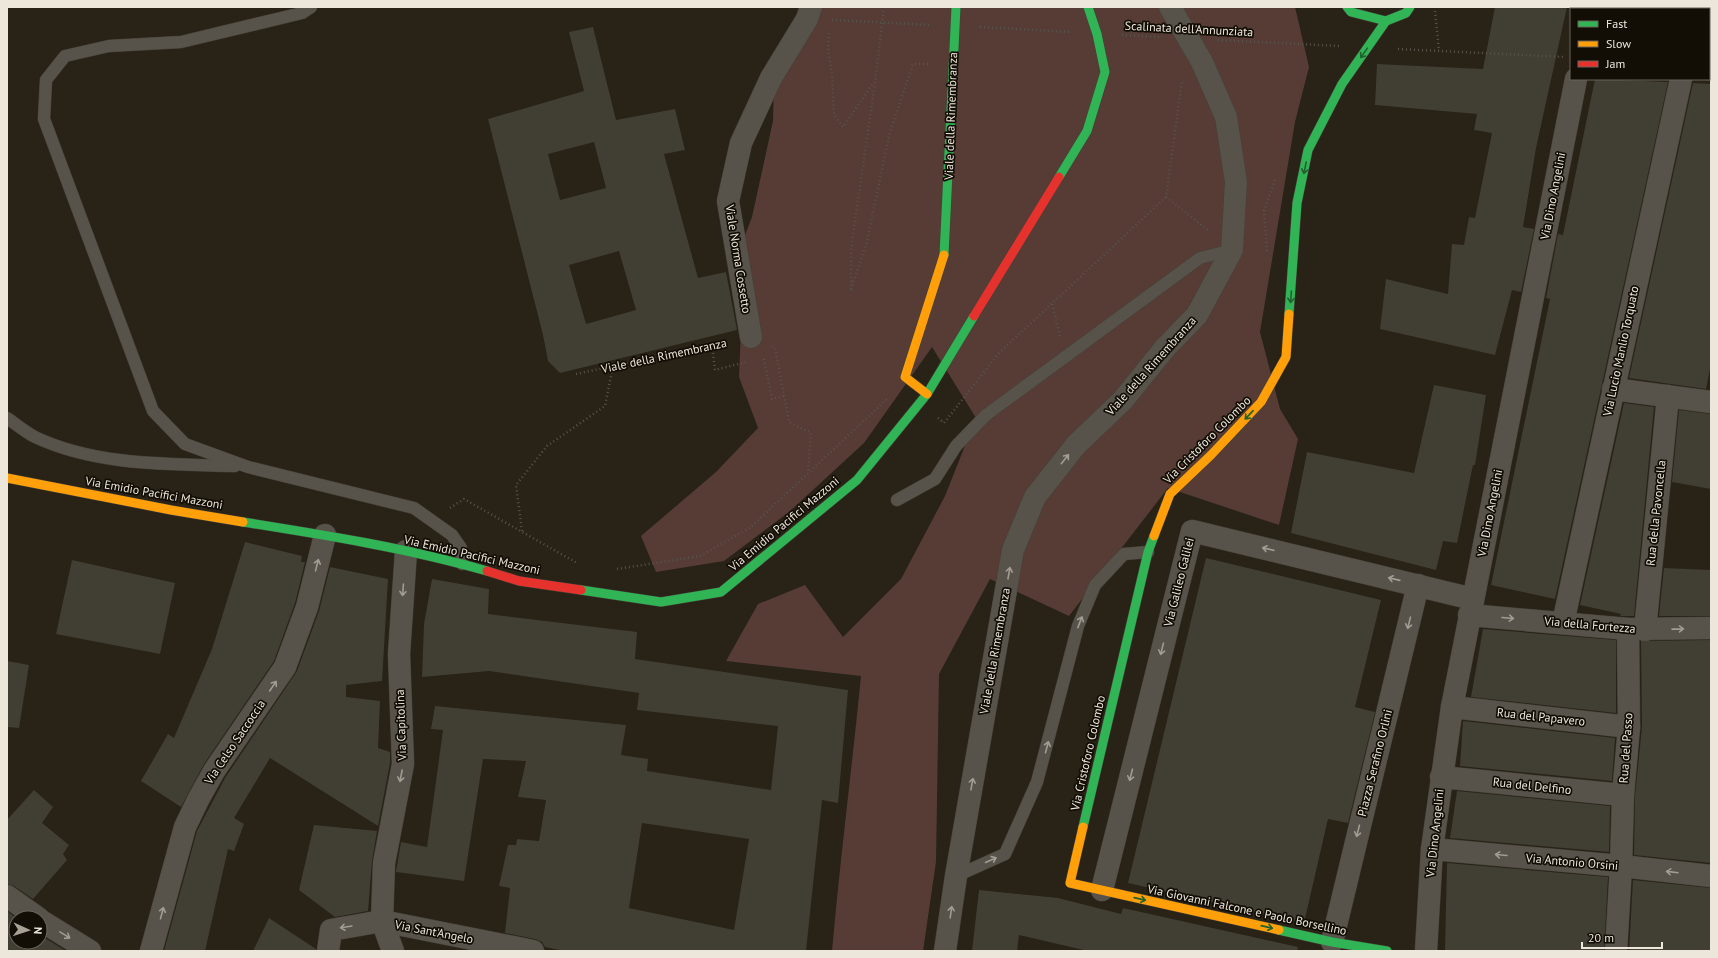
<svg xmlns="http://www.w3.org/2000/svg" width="1718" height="958" viewBox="0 0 1718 958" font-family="'PT Sans',sans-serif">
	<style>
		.green { fill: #563c35 }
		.building { fill: #413e33; fill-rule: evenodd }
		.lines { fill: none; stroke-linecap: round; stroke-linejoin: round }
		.lane-casing { stroke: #444037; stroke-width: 13 }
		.street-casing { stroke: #444037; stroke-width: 23 }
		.fast-casing { stroke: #444037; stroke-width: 10 }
		.slow-casing { stroke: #444037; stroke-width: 10 }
		.jam-casing { stroke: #444037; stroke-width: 10 }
		.path { stroke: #58534c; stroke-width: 2.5; stroke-dasharray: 1 3; stroke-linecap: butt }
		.lane { stroke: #57524a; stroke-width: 12 }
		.street { stroke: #57524a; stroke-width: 22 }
		.fast { stroke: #30b455; stroke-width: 9 }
		.slow { stroke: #ff9f0a; stroke-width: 9 }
		.jam { stroke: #e5322d; stroke-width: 9 }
		.oneway { stroke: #21612e }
		.oneway2 { stroke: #a29c92 }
		.labels { text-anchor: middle; stroke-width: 3.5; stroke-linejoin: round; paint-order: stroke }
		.street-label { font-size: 12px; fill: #ede6db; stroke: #120e06 }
	</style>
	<rect width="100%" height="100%" fill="#282217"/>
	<path class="green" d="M 816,7 L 1295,7 L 1309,67 L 1295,122 L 1260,332 L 1280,409 L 1298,439 L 1279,525 L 1168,488 L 1069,616 L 990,579 L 939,674 L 936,862 L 923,951 L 832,951 C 840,859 852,768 861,676 L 726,661 L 758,604 L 805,585 L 843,637 L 901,579 L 945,496 L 976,418 L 932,347 L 864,443 L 789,512 L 724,561 L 656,572 L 641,536 L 716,472 L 758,428 L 739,377 L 741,328 L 733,266 L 752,217 L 773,121 L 774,82 Z"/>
	<g class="building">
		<path d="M 1495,7 L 1567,7 L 1536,148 L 1523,227 L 1534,229 L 1521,292 L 1512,290 L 1495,355 L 1380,329 L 1386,279 L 1448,294 L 1452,244 L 1464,245 L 1469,217 L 1475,218 L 1492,133 L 1474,130 L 1477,114 L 1375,105 L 1377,64 L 1483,69 Z"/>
		<path d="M 593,27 L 616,120 L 675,109 L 685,150 L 664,154 L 698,278 L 726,272 L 737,330 L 560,373 L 548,361 L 543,335 L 488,119 L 584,91 L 569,32 ZM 594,142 L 606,188 L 560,200 L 548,154 ZM 619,251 L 636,310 L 586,324 L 569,265 Z"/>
		<path d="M 1595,79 L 1668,82 L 1555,599 L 1491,585 L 1550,299 L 1546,298 L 1558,234 L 1563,235 Z"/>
		<path d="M 1693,83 L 1711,84 L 1711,364 L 1706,389 L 1629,378 Z"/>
		<path d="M 1434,385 L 1486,395 L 1475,465 L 1473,465 L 1457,543 L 1443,541 L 1436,570 L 1291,533 L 1307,452 L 1414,473 Z"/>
		<path d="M 1624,403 L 1654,407 L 1634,616 L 1620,616 L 1621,614 L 1580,605 Z"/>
		<path d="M 1679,410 L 1711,414 L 1711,489 L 1672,482 Z"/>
		<path d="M 245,542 L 302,556 L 301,562 L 305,562 L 295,603 L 274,661 L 204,764 L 181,807 L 141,781 L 168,734 L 174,738 L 212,649 Z"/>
		<path d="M 1206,558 L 1381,600 L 1355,707 L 1375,712 L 1348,823 L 1328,819 L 1304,923 L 1128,883 Z"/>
		<path d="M 72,560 L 175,583 L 160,654 L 56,634 Z"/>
		<path d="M 330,567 L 388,579 L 382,681 L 346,685 L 346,697 L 380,701 L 378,748 L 390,752 L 390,763 L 378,826 L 270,758 L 234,818 L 244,824 L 234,851 L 228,849 L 205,951 L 164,951 L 197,831 L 225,778 L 297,671 L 319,611 Z"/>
		<path d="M 1664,568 L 1711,570 L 1711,616 L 1659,616 Z"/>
		<path d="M 432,579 L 489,589 L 488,614 L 637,632 L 635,659 L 848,690 L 838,803 L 822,800 L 806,951 L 565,951 L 545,947 L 542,942 L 535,939 L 505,933 L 510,888 L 499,886 L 508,845 L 516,845 L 517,839 L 539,841 L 546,800 L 518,797 L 526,761 L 483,759 L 464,881 L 396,872 L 401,842 L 427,847 L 443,730 L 431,729 L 435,706 L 626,725 L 621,755 L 648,759 L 647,771 L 771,790 L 778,726 L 637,710 L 639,693 L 489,671 L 422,677 L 424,624 ZM 642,823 L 749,839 L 734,930 L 629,908 Z"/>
		<path d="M 1483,629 L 1616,640 L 1616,713 L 1471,697 Z"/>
		<path d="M 1711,640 L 1711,863 L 1634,855 L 1635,796 L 1642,727 L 1641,641 Z"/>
		<path d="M 7,661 L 29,665 L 19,728 L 7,727 Z"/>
		<path d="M 1463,721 L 1615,738 L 1612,781 L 1460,766 Z"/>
		<path d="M 34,790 L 53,807 L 42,823 L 69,845 L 63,854 L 67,860 L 33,899 L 14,886 L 7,884 L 7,820 Z"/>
		<path d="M 1457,791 L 1610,806 L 1609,852 L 1450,838 Z"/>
		<path d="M 314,825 L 377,831 L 372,861 L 368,911 L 335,917 L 299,890 Z"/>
		<path d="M 1447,863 L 1608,877 L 1604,951 L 1445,951 Z"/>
		<path d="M 1633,880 L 1711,888 L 1711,951 L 1629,951 Z"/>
		<path d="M 979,890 L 1058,898 L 1121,914 L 1123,908 L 1298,947 L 1297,951 L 1088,951 L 1019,935 L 1017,951 L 972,951 Z"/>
		<path d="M 7,911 L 16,918 L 16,942 L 40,942 L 40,935 L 66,951 L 7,951 Z"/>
		<path d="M 269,918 L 316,949 L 316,951 L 253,951 Z"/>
	</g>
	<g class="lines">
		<defs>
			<g id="lane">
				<path d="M 311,7 L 302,13 L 181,42 L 109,46 L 65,56 L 46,80 L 44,119 L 153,411 L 185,444 L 248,467 L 414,508 L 452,535 L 461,548 L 462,564"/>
				<path d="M 7,418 C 16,424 25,432 35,437 C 96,466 170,464 235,466"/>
				<path d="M 897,500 L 935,479 L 956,446 L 986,415 L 1200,258 L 1232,250"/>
				<path d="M 956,876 L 1005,854 L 1037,782 L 1078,626 L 1095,585 L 1124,554 L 1148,552"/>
			</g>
			<g id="street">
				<path d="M 1590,9 L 1590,7"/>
				<path d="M 1709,69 L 1711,69"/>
				<path d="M 751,337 L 728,201 L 741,143 L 771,78 L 807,19 L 811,7"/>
				<path d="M 1613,389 L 1711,402"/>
				<path d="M 1469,615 L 1628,629 L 1711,628"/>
				<path d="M 1563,623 L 1681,79"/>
				<path d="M 1645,630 L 1668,396"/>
				<path d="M 1452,707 L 1629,727"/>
				<path d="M 1441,777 L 1623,795"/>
				<path d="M 1432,849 L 1621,866 L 1711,876"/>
				<path d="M 1102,890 L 1192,531 L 1473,599"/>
				<path d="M 7,896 L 38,918"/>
				<path d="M 40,920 L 90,951"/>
				<path d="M 1332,942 L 1418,585"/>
				<path d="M 151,951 L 185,827 L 198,800 L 214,771 L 285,667 L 307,607 L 325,535"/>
				<path d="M 328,951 L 331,930 L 382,921 L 533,951"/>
				<path d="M 393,951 L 382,921 L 384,863 L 403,764 L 399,654 L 406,551"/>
				<path d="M 945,951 L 956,876 L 1013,550 L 1035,497 L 1076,445 L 1123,400 L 1165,348 L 1197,315 L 1232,250 L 1236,182 L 1226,117 L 1202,62 L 1170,7"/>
				<path d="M 1426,951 L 1432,849 L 1452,707 L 1576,79"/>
				<path d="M 1616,951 L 1621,866 L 1623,795 L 1629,727 L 1628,629"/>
			</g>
			<g id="fast">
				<path d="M 1347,7 L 1351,12 L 1386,21 L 1406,13 L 1410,7"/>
				<path d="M 1059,177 L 1087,131 L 1105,72 L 1097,34 L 1088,7"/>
				<path d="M 944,255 L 956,7"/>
				<path d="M 1289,314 L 1297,203 L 1308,150 L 1342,84 L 1386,21"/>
				<path d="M 243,522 C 325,535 407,548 487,571"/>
				<path d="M 581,590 L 661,602 L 721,592 L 857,480 L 927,394 L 974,316"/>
				<path d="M 1083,827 L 1148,552 L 1154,536"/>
				<path d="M 1279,930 L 1332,942 L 1387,951"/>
			</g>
			<g id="slow">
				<path d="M 927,394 L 905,377 L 944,255"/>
				<path d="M 7,478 L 171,510 L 243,522"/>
				<path d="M 1154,536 L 1170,494 L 1211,455 L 1261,402 L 1286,357 L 1289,314"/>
				<path d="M 1083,827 L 1070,883 L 1279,930"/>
			</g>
			<g id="jam">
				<path d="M 974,316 L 1059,177"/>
				<path d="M 487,571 L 519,581 L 581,590"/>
			</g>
		</defs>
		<use href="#lane" class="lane-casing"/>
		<use href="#street" class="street-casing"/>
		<use href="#fast" class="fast-casing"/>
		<use href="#slow" class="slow-casing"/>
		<use href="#jam" class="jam-casing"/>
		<g class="path">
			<path d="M 884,7 L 874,90 L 851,248 L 851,289 L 866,245 L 890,132 L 913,64 L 929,64"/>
			<path d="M 1435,11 L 1439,51"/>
			<path d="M 832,20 L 931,25"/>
			<path d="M 980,27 L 1071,32"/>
			<path d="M 829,33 L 828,49 L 832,73 L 834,115 L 843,127 L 874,82"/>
			<path d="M 1122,35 L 1159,37"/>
			<path d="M 1218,40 L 1339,46"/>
			<path d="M 1398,49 L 1565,57"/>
			<path d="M 1166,197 L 1209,231"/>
			<path d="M 1267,251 L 1264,211 L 1275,180"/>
			<path d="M 1052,304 L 1060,336"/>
			<path d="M 712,345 L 715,370 L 746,362"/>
			<path d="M 772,346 L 775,348 L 789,422 L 811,433 L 808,473"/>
			<path d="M 764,359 L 772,399 L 784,396"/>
			<path d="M 576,374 L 726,342"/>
			<path d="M 938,418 L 944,423 L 999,353 L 1166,197 L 1182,81"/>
			<path d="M 450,508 L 464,499 L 577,563"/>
			<path d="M 522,531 L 516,485 L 547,446 L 605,406 L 613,366"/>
			<path d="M 617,569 L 700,556 L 751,527 L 886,400 L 889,401"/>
		</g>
		<use href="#lane" class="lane"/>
		<use href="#street" class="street"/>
		<use href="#fast" class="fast"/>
		<use href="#slow" class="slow"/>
		<use href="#jam" class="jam"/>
	</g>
	<defs><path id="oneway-shaft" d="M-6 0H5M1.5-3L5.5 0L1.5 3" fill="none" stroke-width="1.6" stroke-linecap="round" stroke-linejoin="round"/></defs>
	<g class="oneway">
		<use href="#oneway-shaft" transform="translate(1364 53) rotate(125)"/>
		<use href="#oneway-shaft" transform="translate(1305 168) rotate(102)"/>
		<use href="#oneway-shaft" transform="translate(1291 297) rotate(94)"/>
		<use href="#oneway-shaft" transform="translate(1249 415) rotate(133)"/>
		<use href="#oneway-shaft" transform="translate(1140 899) rotate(13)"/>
		<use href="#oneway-shaft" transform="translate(1267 927) rotate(13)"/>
	</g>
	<g class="oneway2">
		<use href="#oneway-shaft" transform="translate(1065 459) rotate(-52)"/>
		<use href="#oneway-shaft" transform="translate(1268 549) rotate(-167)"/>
		<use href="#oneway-shaft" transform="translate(317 565) rotate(-76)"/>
		<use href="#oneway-shaft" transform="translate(1009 573) rotate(-80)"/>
		<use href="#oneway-shaft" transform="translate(1394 579) rotate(-167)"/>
		<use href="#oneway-shaft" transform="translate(403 590) rotate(94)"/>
		<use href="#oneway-shaft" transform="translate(1508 618) rotate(5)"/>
		<use href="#oneway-shaft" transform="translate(1080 622) rotate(-69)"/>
		<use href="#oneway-shaft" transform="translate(1409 623) rotate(104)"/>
		<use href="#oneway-shaft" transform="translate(1678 629) rotate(-1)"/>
		<use href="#oneway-shaft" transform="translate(1162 649) rotate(104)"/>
		<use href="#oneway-shaft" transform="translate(273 686) rotate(-56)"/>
		<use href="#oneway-shaft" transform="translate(1047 747) rotate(-75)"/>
		<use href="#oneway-shaft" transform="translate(1131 775) rotate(104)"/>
		<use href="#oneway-shaft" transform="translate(401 776) rotate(101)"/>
		<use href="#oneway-shaft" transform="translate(972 784) rotate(-80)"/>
		<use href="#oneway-shaft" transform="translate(1358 831) rotate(104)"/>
		<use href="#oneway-shaft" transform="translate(1501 855) rotate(-175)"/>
		<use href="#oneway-shaft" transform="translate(991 860) rotate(-24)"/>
		<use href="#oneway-shaft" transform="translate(1672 872) rotate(-173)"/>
		<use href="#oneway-shaft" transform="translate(951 912) rotate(-82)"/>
		<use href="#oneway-shaft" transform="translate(162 913) rotate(-75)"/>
		<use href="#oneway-shaft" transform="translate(346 927) rotate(171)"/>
		<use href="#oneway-shaft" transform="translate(65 935) rotate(32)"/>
	</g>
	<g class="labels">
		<g class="street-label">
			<text transform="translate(1189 29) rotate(3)" y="4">Scalinata dell'Annunziata</text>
			<text transform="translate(951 116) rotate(-88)" y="4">Viale della Rimembranza</text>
			<text transform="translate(1553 196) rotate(-79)" y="4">Via Dino Angelini</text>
			<text transform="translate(738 259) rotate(81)" y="4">Viale Norma Cossetto</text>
			<text transform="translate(1621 351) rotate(-78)" y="4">Via Lucio Manlio Torquato</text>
			<text transform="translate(664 356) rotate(-12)" y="4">Viale della Rimembranza</text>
			<text transform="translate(1151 366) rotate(-48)" y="4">Viale della Rimembranza</text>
			<text transform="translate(1207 440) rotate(-45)" y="4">Via Cristoforo Colombo</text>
			<text transform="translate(154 493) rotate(10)" y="4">Via Emidio Pacifici Mazzoni</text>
			<text transform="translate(1490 513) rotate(-79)" y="4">Via Dino Angelini</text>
			<text transform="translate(1656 513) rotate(-84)" y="4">Rua della Pavoncella</text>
			<text transform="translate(784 524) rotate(-40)" y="4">Via Emidio Pacifici Mazzoni</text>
			<text transform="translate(472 555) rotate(13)" y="4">Via Emidio Pacifici Mazzoni</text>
			<text transform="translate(1179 582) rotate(-76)" y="4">Via Galileo Galilei</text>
			<text transform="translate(1590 625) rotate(5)" y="4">Via della Fortezza</text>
			<text transform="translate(995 651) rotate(-80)" y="4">Viale della Rimembranza</text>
			<text transform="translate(1541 717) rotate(6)" y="4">Rua del Papavero</text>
			<text transform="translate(401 725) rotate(-92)" y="4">Via Capitolina</text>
			<text transform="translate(235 742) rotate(-56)" y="4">Via Celso Saccoccia</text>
			<text transform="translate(1626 748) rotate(-86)" y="4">Rua del Passo</text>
			<text transform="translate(1088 753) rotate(-77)" y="4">Via Cristoforo Colombo</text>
			<text transform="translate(1375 763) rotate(-76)" y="4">Piazza Serafino Orlini</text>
			<text transform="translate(1532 786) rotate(6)" y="4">Rua del Delfino</text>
			<text transform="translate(1435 833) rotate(-84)" y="4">Via Dino Angelini</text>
			<text transform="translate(1572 862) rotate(5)" y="4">Via Antonio Orsini</text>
			<text transform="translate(1247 910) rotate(12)" y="4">Via Giovanni Falcone e Paolo Borsellino</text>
			<text transform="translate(434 932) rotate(11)" y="4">Via Sant'Angelo</text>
		</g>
	</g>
	<rect width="1718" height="958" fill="none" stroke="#ede6db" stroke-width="16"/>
	<rect x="1570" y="8" width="140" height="72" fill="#120e06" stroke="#6a645b"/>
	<rect x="1578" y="21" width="20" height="6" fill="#30b455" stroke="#6a645b"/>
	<text x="1606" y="28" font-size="12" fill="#ede6db">Fast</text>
	<rect x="1578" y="41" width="20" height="6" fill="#ff9f0a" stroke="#6a645b"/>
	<text x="1606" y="48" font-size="12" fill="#ede6db">Slow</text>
	<rect x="1578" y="61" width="20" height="6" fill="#e5322d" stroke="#6a645b"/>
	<text x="1606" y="68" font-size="12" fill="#ede6db">Jam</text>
	<g transform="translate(28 930) rotate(93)"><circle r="19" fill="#120e06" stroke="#6a645b"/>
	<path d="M0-3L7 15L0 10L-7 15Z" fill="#a8a196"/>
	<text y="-6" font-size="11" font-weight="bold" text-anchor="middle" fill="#ede6db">N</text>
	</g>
	<path d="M1582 942v6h80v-6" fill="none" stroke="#ede6db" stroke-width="2"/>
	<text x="1588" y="942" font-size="12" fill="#ede6db" stroke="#120e06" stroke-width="3" paint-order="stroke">20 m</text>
</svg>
